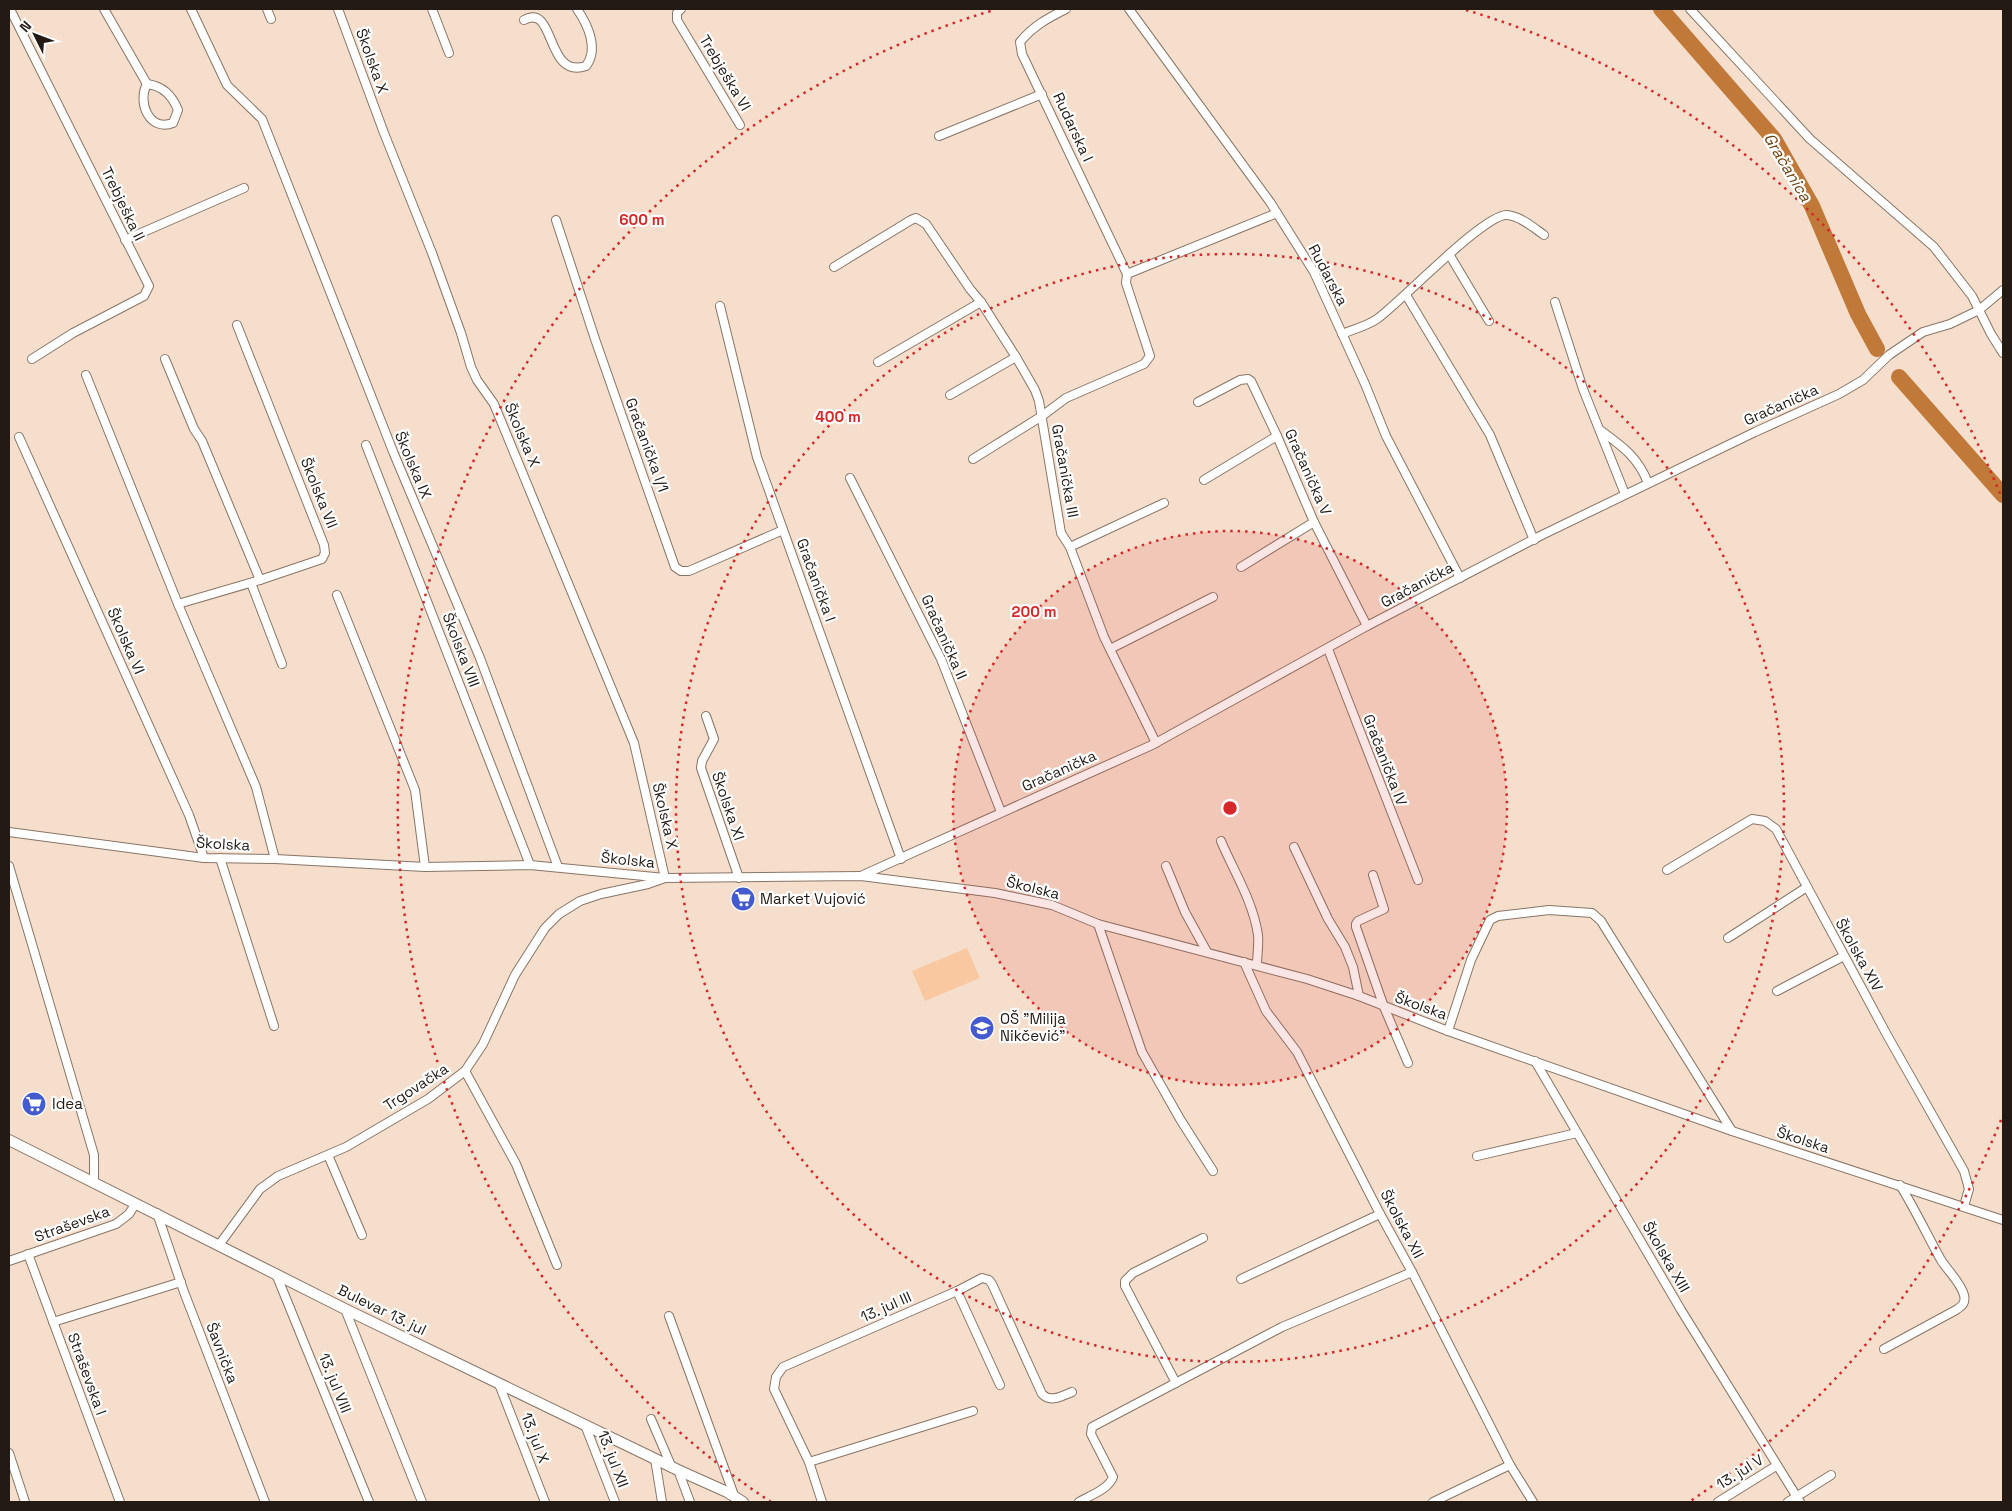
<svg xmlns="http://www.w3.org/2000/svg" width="2012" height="1511" viewBox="0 0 2012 1511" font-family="'Space Grotesk',sans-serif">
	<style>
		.green { fill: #fac8a0 }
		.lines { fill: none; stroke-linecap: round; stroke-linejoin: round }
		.river { stroke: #c17939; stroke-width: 16 }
		.street-casing { stroke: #897565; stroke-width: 10 }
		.secondary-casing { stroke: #897565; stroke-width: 12 }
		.street { stroke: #fff; stroke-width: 8 }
		.secondary { stroke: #fff; stroke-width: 10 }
		.ring { fill: none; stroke: #d62828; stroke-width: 2.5; stroke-dasharray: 2.5 5 }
		.labels { text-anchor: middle; stroke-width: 4.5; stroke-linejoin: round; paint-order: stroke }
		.street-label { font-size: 15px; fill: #221a13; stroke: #fff }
		.poi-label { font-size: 15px; fill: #221a13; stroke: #fff; text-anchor: start }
		.water-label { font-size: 16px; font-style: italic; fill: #714111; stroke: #fff }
		.centre { fill: #d62828; stroke: #fff; stroke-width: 2.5 }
		.ring-label { font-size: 15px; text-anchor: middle; font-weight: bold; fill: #d62828; stroke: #fff; stroke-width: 4.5; stroke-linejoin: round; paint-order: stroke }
	</style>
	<rect width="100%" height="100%" fill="#f5decc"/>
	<path class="green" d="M 967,948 L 980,978 L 925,1001 L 912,971 Z"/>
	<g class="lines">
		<g class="river">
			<path d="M 1661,9 L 1774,139 L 1812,206 L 1858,314 L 1877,349"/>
			<path d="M 1899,377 L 2003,495"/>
		</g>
		<defs>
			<g id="street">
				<path d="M 10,9 L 149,286 L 144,296 L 73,333 L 32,359"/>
				<path d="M 104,9 L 147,84"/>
				<path d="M 191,9 L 227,85 L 262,119 L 394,454 L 480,658 L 558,867"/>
				<path d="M 267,9 L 271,19"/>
				<path d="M 338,9 L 384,133 L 432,253 L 461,333 L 471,367 L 477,380 L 494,404 L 634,743 L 665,878"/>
				<path d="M 432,9 L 449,53"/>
				<path d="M 681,9 L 677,13 L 677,20 L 740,125"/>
				<path d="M 1066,9 C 1048,18 1033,26 1020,42 L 1022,54 L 1127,274"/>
				<path d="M 1129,9 L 1270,202 L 1314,272 L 1365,384 L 1386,436 L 1460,578"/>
				<path d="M 1690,9 L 1810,139 L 1934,247 L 1972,296 L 1991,334 L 2003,353"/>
				<path d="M 524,20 C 556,2 545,80 586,66 C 599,49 588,25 577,9"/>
				<path d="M 147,84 C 163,86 172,95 178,110 L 173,123 C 149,132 137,102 147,84 Z"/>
				<path d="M 939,136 L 1042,94"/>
				<path d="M 556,220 L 595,339 L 675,567 L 681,571 L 689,571 L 783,530"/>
				<path d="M 125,240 L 244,188"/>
				<path d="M 1449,254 L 1489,321"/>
				<path d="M 834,267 L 911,220 L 916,218 L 926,224 L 970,289 L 981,302 L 1016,357 L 1035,390 L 1039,401 L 1061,533 L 1070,547 L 1104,637 L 1156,743"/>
				<path d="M 1406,295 L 1490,435 L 1534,540"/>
				<path d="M 1555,302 L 1583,389 L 1625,494"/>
				<path d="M 720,306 L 757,457 L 901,859"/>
				<path d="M 1342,334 C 1354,329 1367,326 1377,319 C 1402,301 1484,214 1507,215 C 1520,216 1534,228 1544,235"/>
				<path d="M 165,359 L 194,429 L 202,441 L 260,580"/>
				<path d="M 878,362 L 981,302"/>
				<path d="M 86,375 L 178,604 L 256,787 L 275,859"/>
				<path d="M 950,395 L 1016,357"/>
				<path d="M 1198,402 L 1240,380 L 1248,379 L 1251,381 L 1277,436 L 1314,522 L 1367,626"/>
				<path d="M 1600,430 C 1622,446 1638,457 1648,483"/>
				<path d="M 19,437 L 189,815 L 204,858"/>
				<path d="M 366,445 L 530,865"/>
				<path d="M 973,459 L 1042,416 L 1066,398 L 1144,364 L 1150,356 L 1126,283 L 1127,274 L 1277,213"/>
				<path d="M 850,478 L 941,659 L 1001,812"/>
				<path d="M 1204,480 L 1277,436"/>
				<path d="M 1070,547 L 1164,503"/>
				<path d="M 1241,567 L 1314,522"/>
				<path d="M 251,583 L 282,664"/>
				<path d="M 337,595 L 415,790 L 425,867"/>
				<path d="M 178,604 L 260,580 L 322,559 L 325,553 L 324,545 L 237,325"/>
				<path d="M 1110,649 L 1213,597"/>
				<path d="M 1328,649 L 1418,880"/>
				<path d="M 706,716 L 714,739 L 702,761 L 701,768 L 739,878"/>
				<path d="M 9,832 L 204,858 L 275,859 L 425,867 L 530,865 L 665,878 L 861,876 L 995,893 L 1052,905 L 1098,924 L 1307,979 L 1359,996 L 1448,1031 L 1732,1131 L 2003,1220"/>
				<path d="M 1221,841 C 1234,872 1253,901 1258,935 C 1259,944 1257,956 1257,965"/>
				<path d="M 1294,847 L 1328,919 L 1345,947 L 1353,967 L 1359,996"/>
				<path d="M 220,858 L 274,1026"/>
				<path d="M 9,866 L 94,1155 L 94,1183"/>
				<path d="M 1166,866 L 1185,912 L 1207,952"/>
				<path d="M 1667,870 L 1752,819 L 1765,821 L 1776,829 L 1887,1035 L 1964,1171 L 1969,1189 L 1964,1206"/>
				<path d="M 863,875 L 1152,745 L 1367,626 L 1542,535 L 1755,432 L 1839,394 L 1863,380 L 1889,355 L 1923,332 L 1950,324 L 1979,310 L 2003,290"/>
				<path d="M 1373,875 L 1384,909 L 1358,921 L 1356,924 L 1356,927 L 1384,1007 L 1408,1063"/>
				<path d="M 1098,924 L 1142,1052 L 1180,1119 L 1213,1171"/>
				<path d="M 1728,938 L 1807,887"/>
				<path d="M 1244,962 L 1266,1011 L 1297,1052 L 1380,1214 L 1412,1272 L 1510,1465 L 1533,1502"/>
				<path d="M 1777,991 L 1844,956"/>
				<path d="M 1448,1031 L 1471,960 L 1490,920 L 1498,916 L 1549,910 L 1592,913 L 1601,921 L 1732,1131"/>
				<path d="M 1535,1061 L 1681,1310 L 1800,1502"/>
				<path d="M 465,1071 L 516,1164 L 557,1265"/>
				<path d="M 328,1155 L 362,1235"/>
				<path d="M 1477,1156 L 1577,1133"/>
				<path d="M 157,1213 L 184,1292 L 265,1502"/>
				<path d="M 219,1245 L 260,1189 L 278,1176 L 346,1147 L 428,1099 L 465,1071 L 483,1044 L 515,975 L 545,928 L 559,914 L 580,901 L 601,894 L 648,884 L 665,878"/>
				<path d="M 28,1254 L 120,1502"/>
				<path d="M 9,1261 L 116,1224 L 129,1214 L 136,1203"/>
				<path d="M 276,1274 L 369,1502"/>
				<path d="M 1241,1279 L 1380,1214"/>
				<path d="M 957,1291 L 1000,1385"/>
				<path d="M 345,1309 L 422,1502"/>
				<path d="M 669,1316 L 735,1498"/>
				<path d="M 53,1322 L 181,1282"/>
				<path d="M 1884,1349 L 1956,1310 C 1962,1306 1966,1303 1964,1295 C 1961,1283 1948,1271 1941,1260 C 1927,1235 1915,1209 1900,1185"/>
				<path d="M 1176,1383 L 1125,1286 L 1125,1281 L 1133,1273 L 1203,1238"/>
				<path d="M 499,1384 L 545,1502"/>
				<path d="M 651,1419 L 672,1468"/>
				<path d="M 585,1425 L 615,1502"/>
				<path d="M 9,1453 L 25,1502"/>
				<path d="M 655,1459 L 662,1502"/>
				<path d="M 809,1462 L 973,1411"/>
				<path d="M 678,1470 L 690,1502"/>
				<path d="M 822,1502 L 809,1462 L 774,1389 L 776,1377 L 783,1367 L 957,1291 L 982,1278 L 989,1280 L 992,1284 L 1042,1394 C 1051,1403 1062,1396 1072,1392"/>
				<path d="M 1079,1502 C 1089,1496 1109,1489 1113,1477 L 1091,1434 L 1092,1427 L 1282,1327 L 1412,1272"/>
				<path d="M 1433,1502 L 1510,1465"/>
				<path d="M 1718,1502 L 1776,1466"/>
				<path d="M 1788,1502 L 1831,1475"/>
			</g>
			<path id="secondary" d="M 9,1140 L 345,1309 L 678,1470 L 727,1492 L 743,1502"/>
		</defs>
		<use href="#street" class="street-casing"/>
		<use href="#secondary" class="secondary-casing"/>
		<use href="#street" class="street"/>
		<use href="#secondary" class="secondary"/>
	</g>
	<circle cx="1230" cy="808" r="277" fill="#d62828" fill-opacity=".12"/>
	<g class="ring">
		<circle cx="1230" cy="808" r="277"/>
		<circle cx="1230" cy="808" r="554"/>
		<path d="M2001 1120A832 832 0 0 1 1689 1502M771 1502A832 832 0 0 1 994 10M1466 10A832 832 0 0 1 2001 496"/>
	</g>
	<defs>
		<symbol id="supermarket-disc" viewBox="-11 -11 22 22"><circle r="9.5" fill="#435bcf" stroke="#fff"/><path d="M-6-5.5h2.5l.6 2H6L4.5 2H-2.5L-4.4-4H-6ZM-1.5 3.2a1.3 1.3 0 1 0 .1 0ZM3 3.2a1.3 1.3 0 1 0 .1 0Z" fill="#fff"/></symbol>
		<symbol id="school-disc" viewBox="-11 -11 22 22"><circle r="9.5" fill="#435bcf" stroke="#fff"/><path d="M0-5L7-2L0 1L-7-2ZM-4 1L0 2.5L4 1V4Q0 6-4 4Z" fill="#fff"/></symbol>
	</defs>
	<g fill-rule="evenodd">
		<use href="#supermarket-disc" x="729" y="885" width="28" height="28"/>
		<use href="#school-disc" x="968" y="1014" width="28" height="28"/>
		<use href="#supermarket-disc" x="20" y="1090" width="28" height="28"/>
	</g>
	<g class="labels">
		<g class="street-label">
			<text transform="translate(372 61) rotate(70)" y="5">Školska X</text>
			<text transform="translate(725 73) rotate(59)" y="5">Trebješka VI</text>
			<text transform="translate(1073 127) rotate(65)" y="5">Rudarska I</text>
			<text transform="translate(123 204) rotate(64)" y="5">Trebješka II</text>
			<text transform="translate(1328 275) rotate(62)" y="5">Rudarska</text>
			<text transform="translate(1781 405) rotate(-24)" y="5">Gračanička</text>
			<text transform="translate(522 435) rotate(67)" y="5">Školska X</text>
			<text transform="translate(647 445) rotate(70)" y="5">Gračanička I/1</text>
			<text transform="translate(413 465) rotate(67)" y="5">Školska IX</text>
			<text transform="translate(1065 471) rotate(80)" y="5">Gračanička III</text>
			<text transform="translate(1308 472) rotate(66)" y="5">Gračanička V</text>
			<text transform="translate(319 493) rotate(68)" y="5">Školska VII</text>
			<text transform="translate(816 580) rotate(70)" y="5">Gračanička I</text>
			<text transform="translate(1417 585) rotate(-28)" y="5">Gračanička</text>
			<text transform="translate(944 637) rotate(66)" y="5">Gračanička II</text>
			<text transform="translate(126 641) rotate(66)" y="5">Školska VI</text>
			<text transform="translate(461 650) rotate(69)" y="5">Školska VIII</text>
			<text transform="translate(1385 760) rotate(69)" y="5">Gračanička IV</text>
			<text transform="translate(1059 771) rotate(-24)" y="5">Gračanička</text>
			<text transform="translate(728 806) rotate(71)" y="5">Školska XI</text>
			<text transform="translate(665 816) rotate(77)" y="5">Školska X</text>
			<text transform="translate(223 844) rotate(3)" y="5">Školska</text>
			<text transform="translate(628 860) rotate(6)" y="5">Školska</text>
			<text transform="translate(1033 888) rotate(14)" y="5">Školska</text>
			<text transform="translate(1859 955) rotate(61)" y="5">Školska XIV</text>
			<text transform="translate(1421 1006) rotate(20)" y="5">Školska</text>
			<text transform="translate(416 1087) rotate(-33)" y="5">Trgovačka</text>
			<text transform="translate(1803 1140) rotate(18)" y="5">Školska</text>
			<text transform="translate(72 1224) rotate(-20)" y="5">Straševska</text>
			<text transform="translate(1402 1224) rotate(62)" y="5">Školska XII</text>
			<text transform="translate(1666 1257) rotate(60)" y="5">Školska XIII</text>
			<text transform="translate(886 1307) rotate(-24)" y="5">13. jul III</text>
			<text transform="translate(382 1310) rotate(26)" y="5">Bulevar 13. jul</text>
			<text transform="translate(222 1353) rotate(69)" y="5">Šavnička</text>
			<text transform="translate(87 1374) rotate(70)" y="5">Straševska I</text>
			<text transform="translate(335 1383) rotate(68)" y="5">13. jul VIII</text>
			<text transform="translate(535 1438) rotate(69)" y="5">13. jul X</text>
			<text transform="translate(613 1459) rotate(69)" y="5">13. jul XII</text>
			<text transform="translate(1740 1472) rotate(-32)" y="5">13. jul V</text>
		</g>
		<g class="poi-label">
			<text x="760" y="904">Market Vujović</text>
			<text x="1000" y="1024">OŠ "Milija<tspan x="1000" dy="17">Nikčević"</tspan></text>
			<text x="52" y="1109">Idea</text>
		</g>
		<g class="water-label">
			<text transform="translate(1788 167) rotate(59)" y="6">Gračanica</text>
		</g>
	</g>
	<circle cx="1230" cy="808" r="8" class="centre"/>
	<g class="ring-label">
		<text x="642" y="225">600 m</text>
		<text x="838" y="422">400 m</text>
		<text x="1034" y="617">200 m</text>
	</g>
	<rect width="2012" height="1511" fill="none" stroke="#221a13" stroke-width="20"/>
	<g transform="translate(35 35) rotate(312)" stroke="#ffffff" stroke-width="4" paint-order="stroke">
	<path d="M0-4L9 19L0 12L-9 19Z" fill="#221a13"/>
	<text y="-8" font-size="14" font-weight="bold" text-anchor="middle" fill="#221a13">N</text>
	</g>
</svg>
